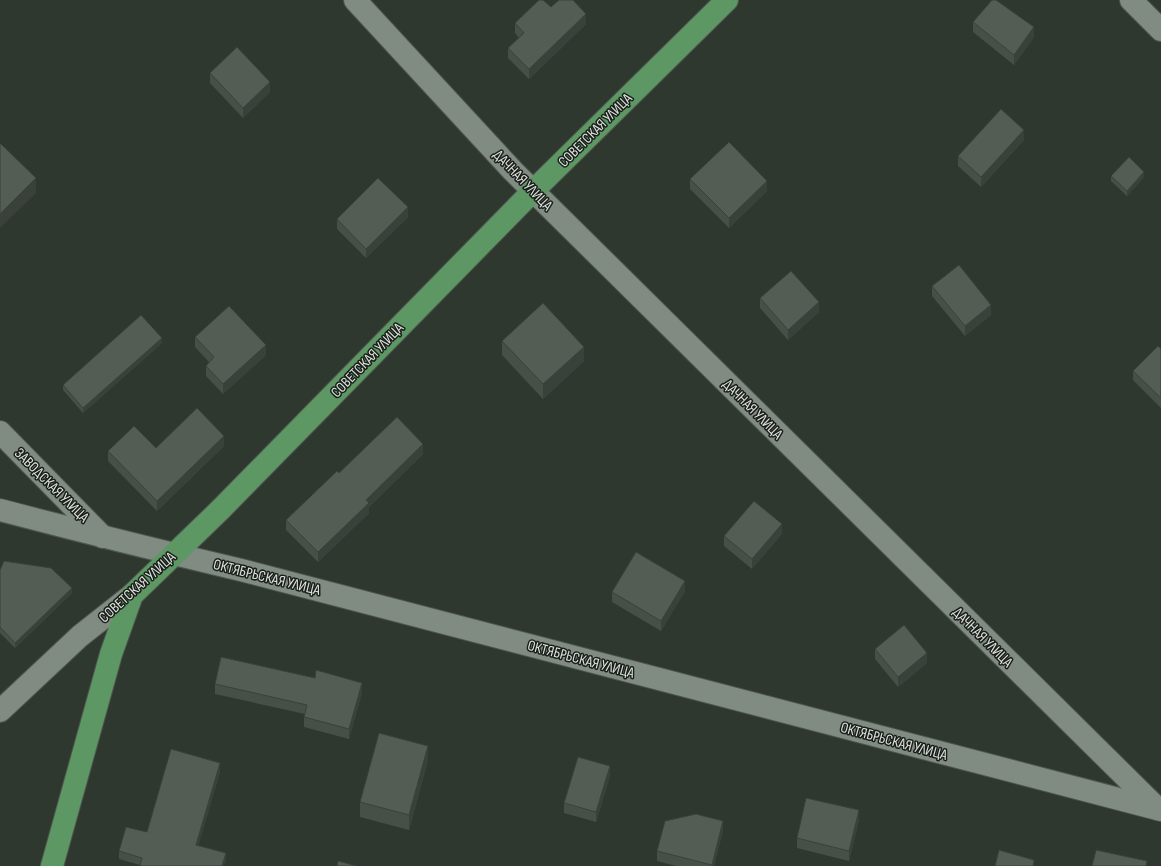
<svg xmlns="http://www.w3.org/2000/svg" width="1161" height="866" viewBox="0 0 1161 866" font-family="'Sofia Sans Condensed',sans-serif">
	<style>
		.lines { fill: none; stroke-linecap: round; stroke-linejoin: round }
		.minor-casing { stroke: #4e564e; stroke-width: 24 }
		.major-casing { stroke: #4e564e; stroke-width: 24 }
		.minor { stroke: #808b81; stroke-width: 22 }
		.major { stroke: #5c9764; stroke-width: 22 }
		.wall { fill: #475047 }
		.shaded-wall { fill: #3a413a }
		.building { fill: #535d53; stroke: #3a413a }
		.labels { text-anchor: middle; stroke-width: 3; stroke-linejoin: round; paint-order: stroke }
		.street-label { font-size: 15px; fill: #dde3dd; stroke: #1a1e1a }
	</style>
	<rect width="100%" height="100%" fill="#2f382f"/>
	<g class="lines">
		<defs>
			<g id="minor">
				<path d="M 355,0 L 513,171 L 1158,809"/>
				<path d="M 1131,0 L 1161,30"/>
				<path d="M 0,432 L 103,537"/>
				<path d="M 0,510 C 80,531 160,551 241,570 L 1161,810"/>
				<path d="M 0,711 L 80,636 L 132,595"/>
			</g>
			<path id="major" d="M 52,866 L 111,654 L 132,595 L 221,509 L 533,191 L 727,0"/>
		</defs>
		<use href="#minor" class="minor-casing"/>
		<use href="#major" class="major-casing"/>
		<use href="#minor" class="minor"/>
		<use href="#major" class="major"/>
	</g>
	<g class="wall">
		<path d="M 551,7 L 586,24 L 529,79 L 508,58 L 508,48 L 519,38 L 515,33 L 515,23 Z"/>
		<path d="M 973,22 L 1034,37 L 1014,65 L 973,32 Z"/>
		<path d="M 210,73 L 270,92 L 243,118 L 210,83 Z"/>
		<path d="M 1024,140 L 981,187 L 958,166 L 958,156 Z"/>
		<path d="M 1111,176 L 1144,177 L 1127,196 L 1111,181 Z"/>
		<path d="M 690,179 L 767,191 L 729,228 L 690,189 Z"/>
		<path d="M 408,217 L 366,258 L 337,229 L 337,219 Z"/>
		<path d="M 932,286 L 991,315 L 965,336 L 932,296 Z"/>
		<path d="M 760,298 L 819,312 L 788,340 L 760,308 Z"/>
		<path d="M 195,337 L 266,355 L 223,394 L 206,376 L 206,366 L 209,362 L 195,347 Z"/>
		<path d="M 502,341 L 584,361 L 543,399 L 502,355 Z"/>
		<path d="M 162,343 L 83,413 L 63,390 L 63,385 Z"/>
		<path d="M 1161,349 L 1161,408 L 1133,380 L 1133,371 Z"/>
		<path d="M 224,446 L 157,511 L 108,461 L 108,451 L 156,448 Z"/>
		<path d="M 423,454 L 369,507 L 369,513 L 318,562 L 286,530 L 286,520 L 339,473 Z"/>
		<path d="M 782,534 L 752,569 L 724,546 L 724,536 Z"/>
		<path d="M 0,570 L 72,593 L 15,648 L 0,633 Z"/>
		<path d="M 685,591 L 661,631 L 612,602 L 612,592 Z"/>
		<path d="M 875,649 L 927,663 L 898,687 L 875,659 Z"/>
		<path d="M 215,684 L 362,693 L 349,739 L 304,727 L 304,717 L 305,714 L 215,694 Z"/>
		<path d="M 428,760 L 409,830 L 360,817 L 360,802 Z"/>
		<path d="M 220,772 L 198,846 L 226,862 L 140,865 L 119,859 L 119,851 L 147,832 Z"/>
		<path d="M 610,776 L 596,822 L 564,813 L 564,803 Z"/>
		<path d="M 859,820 L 849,861 L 797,848 L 797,838 Z"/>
		<path d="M 723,830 L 714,866 L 676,866 L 657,861 L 657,851 Z"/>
	</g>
	<g class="shaded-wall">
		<path d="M 586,14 L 586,24 L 529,79 L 529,69 Z"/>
		<path d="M 1034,27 L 1034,37 L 1014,65 L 1014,55 Z"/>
		<path d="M 270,82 L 270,92 L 243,118 L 243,108 Z"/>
		<path d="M 1024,130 L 1024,140 L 981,187 L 981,177 Z"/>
		<path d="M 1144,172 L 1144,177 L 1127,196 L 1127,191 Z"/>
		<path d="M 36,178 L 36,193 L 0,228 L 0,214 Z"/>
		<path d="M 767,181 L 767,191 L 729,228 L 729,218 Z"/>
		<path d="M 408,207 L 408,217 L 366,258 L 366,249 Z"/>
		<path d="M 819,302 L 819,312 L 788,340 L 788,330 Z"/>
		<path d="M 991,305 L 991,315 L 965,336 L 965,326 Z"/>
		<path d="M 162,338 L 162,343 L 83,413 L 83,408 Z"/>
		<path d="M 266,345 L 266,355 L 223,394 L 223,384 Z"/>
		<path d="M 584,347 L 584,361 L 543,399 L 543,384 Z"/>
		<path d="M 224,436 L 224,446 L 157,511 L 157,501 Z"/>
		<path d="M 423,444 L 423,454 L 369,507 L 369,513 L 318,562 L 318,552 L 366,500 Z"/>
		<path d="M 782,524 L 782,534 L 752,569 L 752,559 Z"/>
		<path d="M 685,581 L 685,591 L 661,631 L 661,621 Z"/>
		<path d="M 72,588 L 72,593 L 15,648 L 15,643 Z"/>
		<path d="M 927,653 L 927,663 L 898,687 L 898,677 Z"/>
		<path d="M 362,683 L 362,693 L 349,739 L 349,729 Z"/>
		<path d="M 428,746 L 428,760 L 409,830 L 409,815 Z"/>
		<path d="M 220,763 L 220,772 L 196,854 L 196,845 Z"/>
		<path d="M 610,766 L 610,776 L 596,822 L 596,812 Z"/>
		<path d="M 859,810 L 859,820 L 849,861 L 849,851 Z"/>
		<path d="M 723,821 L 723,830 L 714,866 L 712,866 Z"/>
		<path d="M 226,853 L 226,862 L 224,866 L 222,866 Z"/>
	</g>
	<g class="building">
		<path d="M 539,0 L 543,0 L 551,7 L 559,0 L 573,0 L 586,14 L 529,69 L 508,48 L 524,33 L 515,23 Z"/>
		<path d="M 992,0 L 996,0 L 1034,27 L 1014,55 L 973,22 Z"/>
		<path d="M 237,47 L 270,82 L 243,108 L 210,73 Z"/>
		<path d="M 1001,109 L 1024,130 L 981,177 L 958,156 Z"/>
		<path d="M 729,142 L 767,181 L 729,218 L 690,179 Z"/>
		<path d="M 0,143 L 36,178 L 0,214 Z"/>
		<path d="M 1129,157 L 1144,172 L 1127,191 L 1111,176 Z"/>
		<path d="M 378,178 L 408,207 L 366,249 L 337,219 Z"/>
		<path d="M 959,265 L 991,305 L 965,326 L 932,286 Z"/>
		<path d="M 791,271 L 819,302 L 788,330 L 760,298 Z"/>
		<path d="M 543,303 L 584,347 L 543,384 L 502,341 Z"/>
		<path d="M 229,306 L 266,345 L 223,384 L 206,366 L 214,357 L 195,337 Z"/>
		<path d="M 141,315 L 162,338 L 83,408 L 63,385 Z"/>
		<path d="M 1158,346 L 1161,349 L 1161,398 L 1133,371 Z"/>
		<path d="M 197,408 L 224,436 L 157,501 L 108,451 L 134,426 L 156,448 Z"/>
		<path d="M 397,417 L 423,444 L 366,500 L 369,503 L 318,552 L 286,520 L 337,471 L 339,473 Z"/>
		<path d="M 754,501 L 782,524 L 752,559 L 724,536 Z"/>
		<path d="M 636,552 L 685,581 L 661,621 L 612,592 Z"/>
		<path d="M 4,561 L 51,568 L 72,588 L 15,643 L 0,627 L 0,570 Z"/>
		<path d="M 904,625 L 927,653 L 898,677 L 875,649 Z"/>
		<path d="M 221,657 L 315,678 L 316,670 L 362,683 L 349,729 L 304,717 L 307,705 L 215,684 Z"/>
		<path d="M 379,733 L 428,746 L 409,815 L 360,802 Z"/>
		<path d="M 171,749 L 220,763 L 196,845 L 226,853 L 222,866 L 140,866 L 142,858 L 119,851 L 126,827 L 147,832 Z"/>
		<path d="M 578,757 L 610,766 L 596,812 L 564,803 Z"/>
		<path d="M 806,798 L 859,810 L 849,851 L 797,838 Z"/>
		<path d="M 696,814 L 723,821 L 712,865 L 657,851 L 665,821 Z"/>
		<path d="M 999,850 L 1034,860 L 1033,866 L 995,866 Z"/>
		<path d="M 1096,850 L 1147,861 L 1146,866 L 1092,866 Z"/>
		<path d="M 338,861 L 357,866 L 337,866 Z"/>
	</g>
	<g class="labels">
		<g class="street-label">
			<text transform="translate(595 130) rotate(-45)" y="5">СОВЕТСКАЯ УЛИЦА</text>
			<text transform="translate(523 180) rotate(46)" y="5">ДАЧНАЯ УЛИЦА</text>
			<text transform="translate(367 360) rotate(-46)" y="5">СОВЕТСКАЯ УЛИЦА</text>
			<text transform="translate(753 409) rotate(45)" y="5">ДАЧНАЯ УЛИЦА</text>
			<text transform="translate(52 485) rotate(45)" y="5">ЗАВОДСКАЯ УЛИЦА</text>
			<text transform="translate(267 577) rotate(14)" y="5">ОКТЯБРЬСКАЯ УЛИЦА</text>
			<text transform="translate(137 587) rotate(-42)" y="5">СОВЕТСКАЯ УЛИЦА</text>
			<text transform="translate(983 637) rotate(45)" y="5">ДАЧНАЯ УЛИЦА</text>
			<text transform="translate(581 659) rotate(15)" y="5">ОКТЯБРЬСКАЯ УЛИЦА</text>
			<text transform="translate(894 741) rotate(15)" y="5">ОКТЯБРЬСКАЯ УЛИЦА</text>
		</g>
	</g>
</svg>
